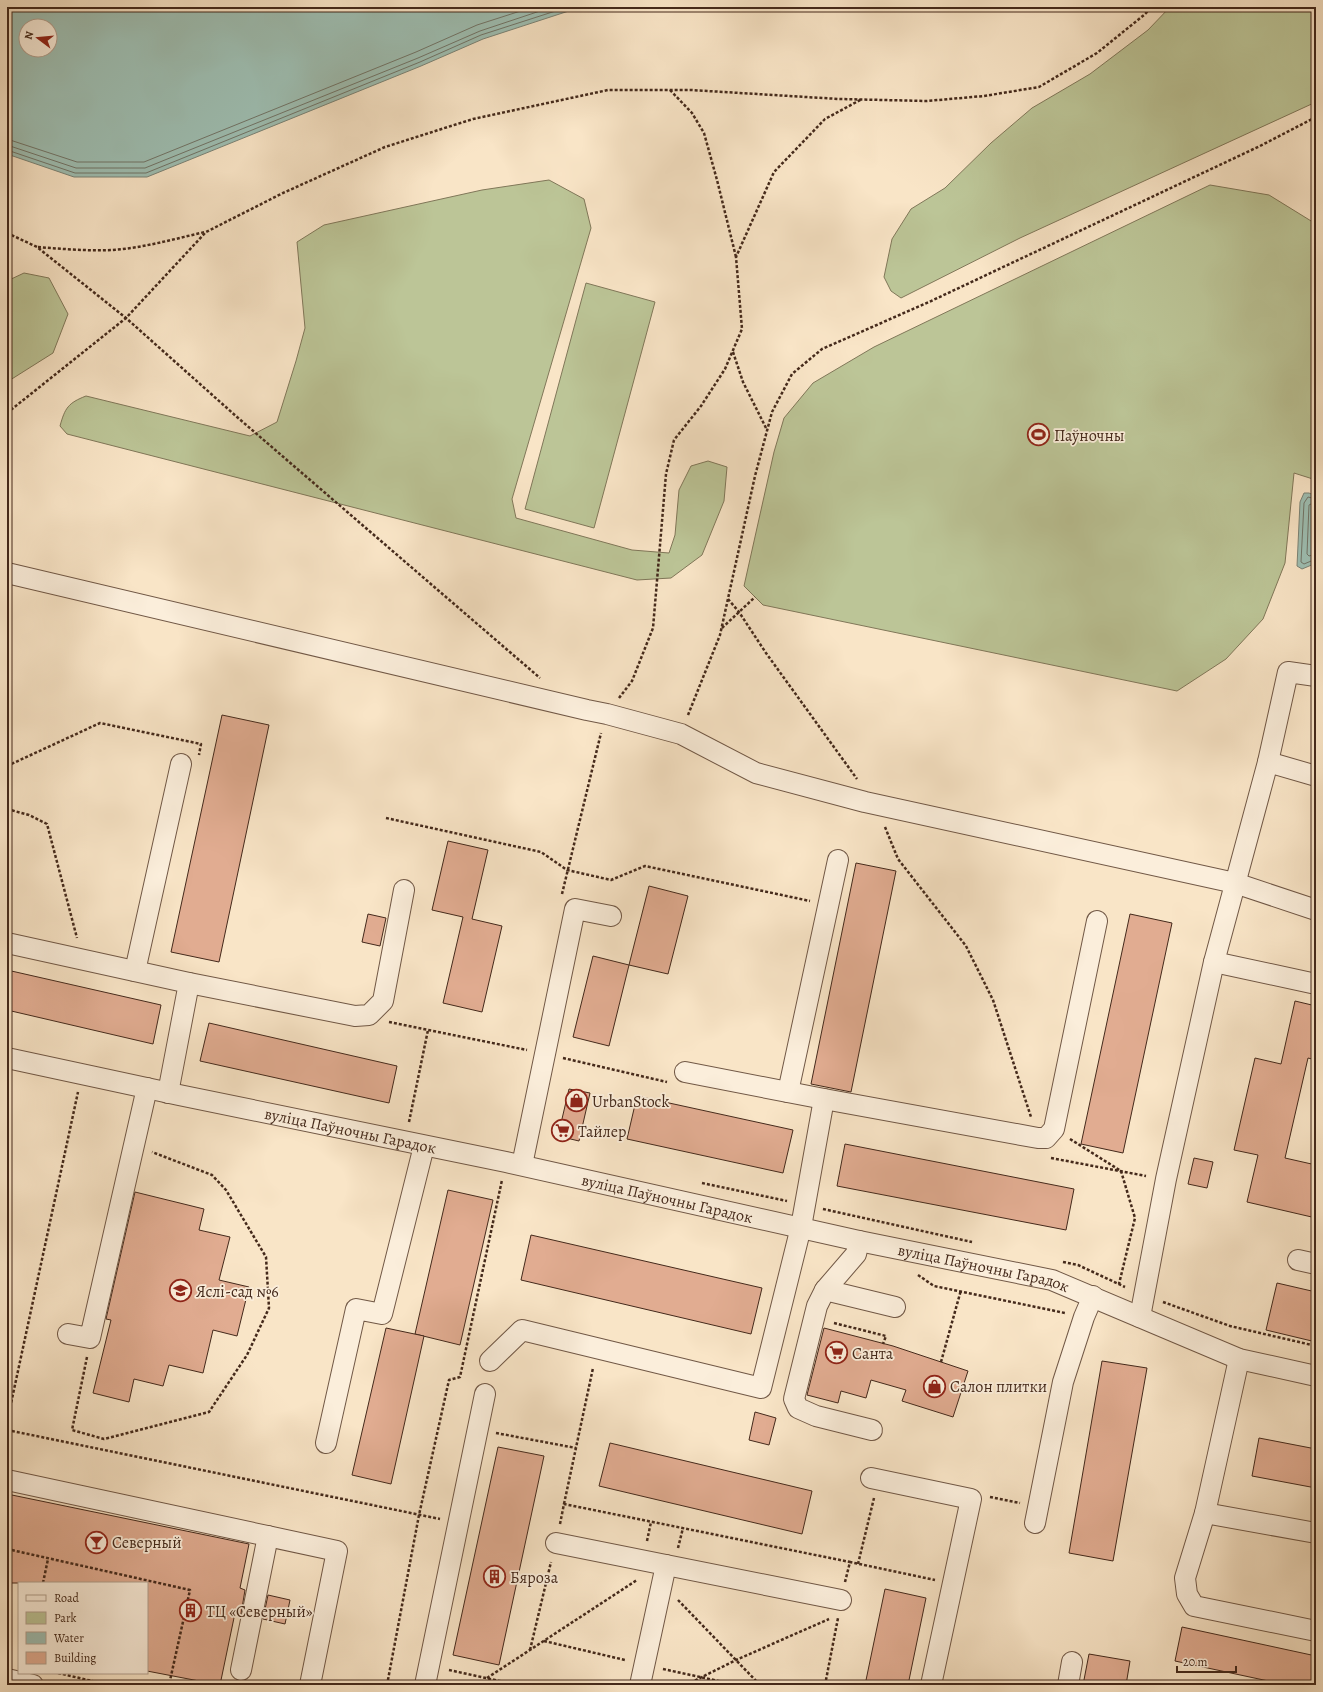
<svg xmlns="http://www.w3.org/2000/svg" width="1323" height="1692" viewBox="0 0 1323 1692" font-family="Alegreya,serif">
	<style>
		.green { fill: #bcc597; stroke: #807759 }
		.water { fill: #9ebfb3; stroke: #7a8376; fill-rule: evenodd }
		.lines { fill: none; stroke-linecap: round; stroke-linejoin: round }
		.shore { stroke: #717467; stroke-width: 1 }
		.building { fill: #e1ac91; stroke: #44291b }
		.minor-casing { stroke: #715846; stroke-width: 22 }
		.path { stroke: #44291b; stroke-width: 2.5; stroke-dasharray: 3 2; stroke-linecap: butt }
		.minor { stroke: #fbeedb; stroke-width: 20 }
		.labels { text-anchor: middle; stroke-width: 3.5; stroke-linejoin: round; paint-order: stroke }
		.poi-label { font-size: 16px; fill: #44291b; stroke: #fbeedb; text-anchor: start }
		.street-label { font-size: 16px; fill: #44291b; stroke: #fbeedb }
	</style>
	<rect width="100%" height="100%" fill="#f9e5c7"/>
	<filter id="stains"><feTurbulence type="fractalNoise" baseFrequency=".005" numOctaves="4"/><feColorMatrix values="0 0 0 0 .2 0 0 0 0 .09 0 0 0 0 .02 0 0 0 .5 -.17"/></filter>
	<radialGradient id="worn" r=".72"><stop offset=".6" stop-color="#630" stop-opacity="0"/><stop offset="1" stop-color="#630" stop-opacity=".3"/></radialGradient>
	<g class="green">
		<path d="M 1170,7 L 1316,7 L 1316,102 L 1020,238 L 901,298 L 891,291 L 884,277 L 892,239 L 911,209 L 945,188 L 991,143 L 1032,108 L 1090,74 L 1148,30 Z"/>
		<path d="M 549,180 L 584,199 L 591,228 L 512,499 L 516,518 L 632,550 L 669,553 L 675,535 L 679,490 L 691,466 L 708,461 L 727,467 L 724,501 L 702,555 L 671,578 L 637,580 L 67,434 L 60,426 C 65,408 68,403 86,396 L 250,436 L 277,422 L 296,361 L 305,328 L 297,242 L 324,225 L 482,190 Z"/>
		<path d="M 1210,185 L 1269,195 L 1316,224 L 1316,480 L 1294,473 L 1285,563 L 1263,619 L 1226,659 L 1177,691 L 763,605 L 744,586 L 774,452 L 784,418 L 813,383 L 874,347 Z"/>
		<path d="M 24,273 L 49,278 L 68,314 L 53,353 L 7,382 L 7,281 Z"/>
		<path d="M 586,283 L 655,302 L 594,528 L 525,509 Z"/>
	</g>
	<g class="water">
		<path d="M 7,7 L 581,7 L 483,39 L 421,66 L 147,177 L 74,177 L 7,154 ZM 26,26 L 50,26 L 50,50 L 26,50 Z"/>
		<path d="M 1304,493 L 1309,493 L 1316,496 L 1316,561 L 1314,564 L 1302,569 L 1297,566 L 1300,502 Z"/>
	</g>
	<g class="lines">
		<g class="shore">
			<path d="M 7,139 L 77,162 L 144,162 L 416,52 L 477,25 L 533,7"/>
			<path d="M 7,145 L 76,168 L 145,168 L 418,58 L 480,31 L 552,7"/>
			<path d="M 7,150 L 75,173 L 146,173 L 420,62 L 481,35 L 568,7"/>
			<path d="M 1316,499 L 1308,497 L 1304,503 L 1301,562 L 1304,564 L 1316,559"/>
			<path d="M 1316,504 L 1311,504 L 1309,505 L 1307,554 L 1309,556 L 1316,554"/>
			<path d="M 1316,510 L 1313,546 L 1316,548"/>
		</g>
	</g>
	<g class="building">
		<path d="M 222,715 L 269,725 L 219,962 L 171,952 Z"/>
		<path d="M 448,841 L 488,850 L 472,919 L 502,926 L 482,1012 L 443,1003 L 463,917 L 432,910 Z"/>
		<path d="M 856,863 L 896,871 L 851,1092 L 811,1084 Z"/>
		<path d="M 649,886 L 688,896 L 668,974 L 629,965 Z"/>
		<path d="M 368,914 L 386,918 L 380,946 L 362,942 Z"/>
		<path d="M 1130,914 L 1172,923 L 1123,1153 L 1081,1144 Z"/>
		<path d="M 593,956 L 629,965 L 609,1046 L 573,1037 Z"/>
		<path d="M 7,970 L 161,1005 L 153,1044 L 7,1010 Z"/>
		<path d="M 1295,1001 L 1316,1006 L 1316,1060 L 1308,1058 L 1285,1158 L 1316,1165 L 1316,1218 L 1247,1202 L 1258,1155 L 1234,1150 L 1255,1058 L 1281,1064 Z"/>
		<path d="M 209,1023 L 397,1066 L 389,1103 L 200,1061 Z"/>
		<path d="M 569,1089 L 590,1093 L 579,1141 L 558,1136 Z"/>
		<path d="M 637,1096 L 793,1130 L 783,1173 L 627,1139 Z"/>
		<path d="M 845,1144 L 1074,1189 L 1066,1230 L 837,1186 Z"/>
		<path d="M 1194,1158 L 1213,1162 L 1207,1188 L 1188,1184 Z"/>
		<path d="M 448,1190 L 493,1200 L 460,1345 L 415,1334 Z"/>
		<path d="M 135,1192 L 204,1209 L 199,1230 L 230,1237 L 219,1280 L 249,1287 L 237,1336 L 213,1330 L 203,1373 L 169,1365 L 163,1386 L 134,1379 L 129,1402 L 93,1393 L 111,1320 L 106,1319 Z"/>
		<path d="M 531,1235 L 762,1288 L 751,1334 L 521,1280 Z"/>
		<path d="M 1277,1283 L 1316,1292 L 1316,1342 L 1266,1330 Z"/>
		<path d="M 386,1328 L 424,1336 L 391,1484 L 352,1475 Z"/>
		<path d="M 824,1328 L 893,1346 L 968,1371 L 953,1417 L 902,1401 L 906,1390 L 871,1380 L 866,1398 L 841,1391 L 838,1403 L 807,1395 Z"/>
		<path d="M 1102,1361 L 1147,1368 L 1113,1561 L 1069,1553 Z"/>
		<path d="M 755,1412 L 776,1418 L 769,1445 L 749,1440 Z"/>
		<path d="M 1259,1438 L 1316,1449 L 1316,1488 L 1252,1476 Z"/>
		<path d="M 610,1443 L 812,1491 L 802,1534 L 599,1486 Z"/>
		<path d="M 498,1447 L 544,1456 L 499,1665 L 453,1655 Z"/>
		<path d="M 7,1494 L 249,1544 L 240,1588 L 245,1590 L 241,1614 L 235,1613 L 220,1685 L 147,1671 L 147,1583 L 7,1583 Z"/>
		<path d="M 885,1589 L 926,1598 L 908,1685 L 865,1685 Z"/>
		<path d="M 268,1595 L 290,1600 L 285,1624 L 263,1619 Z"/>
		<path d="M 1182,1627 L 1316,1656 L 1316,1685 L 1287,1685 L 1175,1661 Z"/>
		<path d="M 1089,1654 L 1130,1661 L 1126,1685 L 1083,1685 Z"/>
	</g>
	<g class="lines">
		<defs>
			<g id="minor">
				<path d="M 7,573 L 587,710 L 607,714 L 681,734 L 756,773 L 865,802 L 1235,883 L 1316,910"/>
				<path d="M 1268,762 L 1288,672 L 1316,676"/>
				<path d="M 7,943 L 189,983 L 355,1016 L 369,1015 L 383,1001 L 404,890"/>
				<path d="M 1214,962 L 1316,984"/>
				<path d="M 135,971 L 181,764"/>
				<path id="s1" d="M 7,1058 L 179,1095 L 506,1162 L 859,1241 L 1052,1280 L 1239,1359 L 1316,1376"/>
				<path d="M 685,1072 L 824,1099 L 1038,1138 L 1046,1138 L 1054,1129 L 1097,921"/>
				<path d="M 788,1092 L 838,860"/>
				<path d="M 168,1093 L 189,983"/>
				<path d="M 522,1165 L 575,909 L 611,916"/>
				<path d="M 859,1241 L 856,1254 L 825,1290 L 895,1307"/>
				<path d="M 1298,1260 L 1316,1264"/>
				<path d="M 825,1290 L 817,1306 L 794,1399 L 798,1408 L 816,1416 L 872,1430"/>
				<path d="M 1140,1317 L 1166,1179 L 1214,962 L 1268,762 L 1316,776"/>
				<path d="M 68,1334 L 90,1338 L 147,1088"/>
				<path d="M 1239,1359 L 1205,1513 L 1185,1578 L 1187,1594 L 1194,1606 L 1316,1631"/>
				<path d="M 490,1361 L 522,1330 L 761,1388 L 801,1227 L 824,1099"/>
				<path d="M 326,1443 L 356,1309 L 382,1314 L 424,1146"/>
				<path d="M 871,1478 L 971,1499 L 931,1685"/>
				<path d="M 7,1480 L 337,1551 L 310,1685"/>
				<path d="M 1205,1513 L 1316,1533"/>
				<path d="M 1035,1523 L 1063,1382 L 1084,1317 L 1093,1296"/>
				<path d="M 556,1543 L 841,1600"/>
				<path d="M 241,1670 L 268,1536"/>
				<path d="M 7,1679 L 33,1685"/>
				<path d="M 425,1685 L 485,1394"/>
				<path d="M 640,1685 L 666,1565"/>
				<path d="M 1068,1685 L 1072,1662"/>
			</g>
		</defs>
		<use href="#minor" class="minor-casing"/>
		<g class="path">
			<path d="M 670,90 L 692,113 L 704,133 L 717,180 L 736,257"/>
			<path d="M 7,233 L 37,247 L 126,318 L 237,417 L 540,678"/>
			<path d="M 38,247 C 62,249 87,251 112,250 C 143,248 174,239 205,232"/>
			<path d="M 733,352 L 743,382 L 767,430"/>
			<path d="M 7,413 L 126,318 L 206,232 L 283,193 L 385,147 L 473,119 L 608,90 L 691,90 L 839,99 L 927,101 L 984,96 L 1039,87 L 1097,53 L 1144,15 L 1152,7"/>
			<path d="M 728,599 L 739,612 L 766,653 L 857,779"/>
			<path d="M 722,628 L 755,597"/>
			<path d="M 619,698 L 632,681 L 653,628 L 666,474 L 674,440 L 701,406 L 725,369 L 742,329 L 736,257 L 774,172 L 825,119 L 862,99"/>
			<path d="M 688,715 L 720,635 L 755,476 L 772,412 L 792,374 L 822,349 L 929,302 L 1260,146 L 1316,117"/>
			<path d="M 7,766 L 100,723 L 201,744 L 199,755"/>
			<path d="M 7,809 L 29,815 L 47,824 L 77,938"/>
			<path d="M 386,818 L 541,852 L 567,870 L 611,880 L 645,866 L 810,901"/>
			<path d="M 885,827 L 898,859 L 966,946 L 993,1000 L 1031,1117"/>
			<path d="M 562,894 L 601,733"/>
			<path d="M 389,1022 L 527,1050"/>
			<path d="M 563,1058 L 667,1082"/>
			<path d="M 409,1122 L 428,1030"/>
			<path d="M 1070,1139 L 1121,1171 L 1135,1218 L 1119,1284"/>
			<path d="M 1051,1158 L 1146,1176"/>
			<path d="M 702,1183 L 787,1201"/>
			<path d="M 823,1209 L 972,1242"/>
			<path d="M 1063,1262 L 1078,1265 L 1125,1287"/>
			<path d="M 918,1275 L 934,1286 L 1065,1313"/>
			<path d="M 1163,1302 L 1230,1326 L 1316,1346"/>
			<path d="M 834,1323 L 886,1336 L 883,1344"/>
			<path d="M 87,1357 L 72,1430 L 104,1439 L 209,1412 L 247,1355 L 269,1308 L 266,1257 L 226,1190 L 212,1175 L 152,1152"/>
			<path d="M 941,1362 L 961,1290"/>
			<path d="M 7,1422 L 78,1092"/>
			<path d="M 7,1430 L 440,1519"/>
			<path d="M 496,1433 L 576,1448"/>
			<path d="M 990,1497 L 1020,1503"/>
			<path d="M 564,1504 L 593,1368"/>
			<path d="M 560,1524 L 564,1504 L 850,1562"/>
			<path d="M 647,1541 L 651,1522"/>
			<path d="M 678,1548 L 683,1528"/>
			<path d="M 7,1549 L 190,1590 L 169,1685"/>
			<path d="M 858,1564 L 874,1498"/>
			<path d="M 845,1582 L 850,1562 L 935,1580"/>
			<path d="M 43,1583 L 48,1559"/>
			<path d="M 678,1600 L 760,1685"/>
			<path d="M 544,1641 L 625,1660"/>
			<path d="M 530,1650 L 551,1562"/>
			<path d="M 663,1669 L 737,1685"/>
			<path d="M 449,1670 L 518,1685"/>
			<path d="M 58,1673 L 109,1685"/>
			<path d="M 487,1678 L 637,1580"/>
			<path d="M 387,1685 L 419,1515 L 449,1380 L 460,1377 L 502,1180"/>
			<path d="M 686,1685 L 736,1660 L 829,1619"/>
			<path d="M 825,1685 L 838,1618"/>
		</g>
		<use href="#minor" class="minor"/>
	</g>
	<defs>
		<symbol id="stadium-ring" viewBox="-11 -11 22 22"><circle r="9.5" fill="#fbeedb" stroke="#8f2418" stroke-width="1.5"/><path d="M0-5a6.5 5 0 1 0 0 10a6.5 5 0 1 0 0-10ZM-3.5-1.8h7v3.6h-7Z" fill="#8f2418"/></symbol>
		<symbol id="shop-ring" viewBox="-11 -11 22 22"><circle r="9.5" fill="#fbeedb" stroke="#8f2418" stroke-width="1.5"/><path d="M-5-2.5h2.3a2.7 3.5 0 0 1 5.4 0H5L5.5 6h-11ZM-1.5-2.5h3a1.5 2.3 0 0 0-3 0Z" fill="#8f2418"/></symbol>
		<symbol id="supermarket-ring" viewBox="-11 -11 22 22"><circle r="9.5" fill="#fbeedb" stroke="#8f2418" stroke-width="1.5"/><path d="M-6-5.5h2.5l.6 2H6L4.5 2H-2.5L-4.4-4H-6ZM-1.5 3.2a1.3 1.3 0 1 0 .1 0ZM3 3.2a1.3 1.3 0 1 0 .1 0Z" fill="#8f2418"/></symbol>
		<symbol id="school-ring" viewBox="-11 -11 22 22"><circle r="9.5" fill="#fbeedb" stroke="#8f2418" stroke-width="1.5"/><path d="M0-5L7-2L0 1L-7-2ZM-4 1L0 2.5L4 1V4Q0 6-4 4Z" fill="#8f2418"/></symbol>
		<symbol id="bar-ring" viewBox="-11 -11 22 22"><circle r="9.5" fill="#fbeedb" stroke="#8f2418" stroke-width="1.5"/><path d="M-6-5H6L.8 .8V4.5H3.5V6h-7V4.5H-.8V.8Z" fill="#8f2418"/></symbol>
		<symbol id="building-ring" viewBox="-11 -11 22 22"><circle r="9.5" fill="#fbeedb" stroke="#8f2418" stroke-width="1.5"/><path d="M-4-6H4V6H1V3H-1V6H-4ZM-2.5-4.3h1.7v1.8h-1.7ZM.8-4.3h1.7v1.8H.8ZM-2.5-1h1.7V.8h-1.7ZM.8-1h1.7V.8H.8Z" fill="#8f2418"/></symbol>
	</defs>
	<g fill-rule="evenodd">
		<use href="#stadium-ring" x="1026" y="422" width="25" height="25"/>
		<use href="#shop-ring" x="564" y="1088" width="25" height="25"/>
		<use href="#supermarket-ring" x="550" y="1118" width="25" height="25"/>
		<use href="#school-ring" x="168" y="1278" width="25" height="25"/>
		<use href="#supermarket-ring" x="824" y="1340" width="25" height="25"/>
		<use href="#shop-ring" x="922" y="1374" width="25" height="25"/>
		<use href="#bar-ring" x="84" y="1530" width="25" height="25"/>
		<use href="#building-ring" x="482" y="1564" width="25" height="25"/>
		<use href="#building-ring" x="178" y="1598" width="25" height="25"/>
	</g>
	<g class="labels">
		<g class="poi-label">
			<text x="1054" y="441">Паўночны</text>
			<text x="592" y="1107">UrbanStock</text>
			<text x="578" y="1137">Тайлер</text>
			<text x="196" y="1297">Яслі-сад №6</text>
			<text x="852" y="1359">Санта</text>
			<text x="950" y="1392">Салон плитки</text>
			<text x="112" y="1548">Северный</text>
			<text x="510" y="1583">Бяроза</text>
			<text x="206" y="1617">ТЦ «Северный»</text>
		</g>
		<g class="street-label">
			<text dy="6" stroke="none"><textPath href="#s1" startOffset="351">вуліца Паўночны Гарадок</textPath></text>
			<text dy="6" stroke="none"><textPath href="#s1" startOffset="675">вуліца Паўночны Гарадок</textPath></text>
			<text dy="6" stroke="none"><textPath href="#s1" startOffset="999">вуліца Паўночны Гарадок</textPath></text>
		</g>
	</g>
	<rect width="1323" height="1692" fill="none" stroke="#f9e5c7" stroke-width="24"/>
	<rect x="8" y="8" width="1307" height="1676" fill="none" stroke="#44291b" stroke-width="2"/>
	<rect x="12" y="12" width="1299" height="1668" fill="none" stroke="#44291b"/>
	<rect x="18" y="1582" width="130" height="92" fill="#fbeedb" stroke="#b29f8e"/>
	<rect x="26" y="1595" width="20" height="6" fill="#fbeedb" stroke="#b29f8e"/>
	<text x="54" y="1602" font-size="12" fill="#44291b">Road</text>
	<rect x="26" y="1612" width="20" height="12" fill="#bcc597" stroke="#b29f8e"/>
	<text x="54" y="1622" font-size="12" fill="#44291b">Park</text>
	<rect x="26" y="1632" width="20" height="12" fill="#9ebfb3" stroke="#b29f8e"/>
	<text x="54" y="1642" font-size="12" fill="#44291b">Water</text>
	<rect x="26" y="1652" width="20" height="12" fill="#e1ac91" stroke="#b29f8e"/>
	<text x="54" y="1662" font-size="12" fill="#44291b">Building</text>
	<g transform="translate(38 38) rotate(286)"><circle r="19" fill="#fbeedb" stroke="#b29f8e"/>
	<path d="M0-3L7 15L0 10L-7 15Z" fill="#8f2418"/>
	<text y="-6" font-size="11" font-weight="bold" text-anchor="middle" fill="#44291b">N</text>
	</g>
	<path d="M1177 1666v6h59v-6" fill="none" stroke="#44291b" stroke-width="2"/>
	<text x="1183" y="1666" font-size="12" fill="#44291b" stroke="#fbeedb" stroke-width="3" paint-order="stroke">20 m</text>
	<rect width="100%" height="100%" filter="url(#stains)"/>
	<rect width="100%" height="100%" fill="url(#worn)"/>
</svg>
